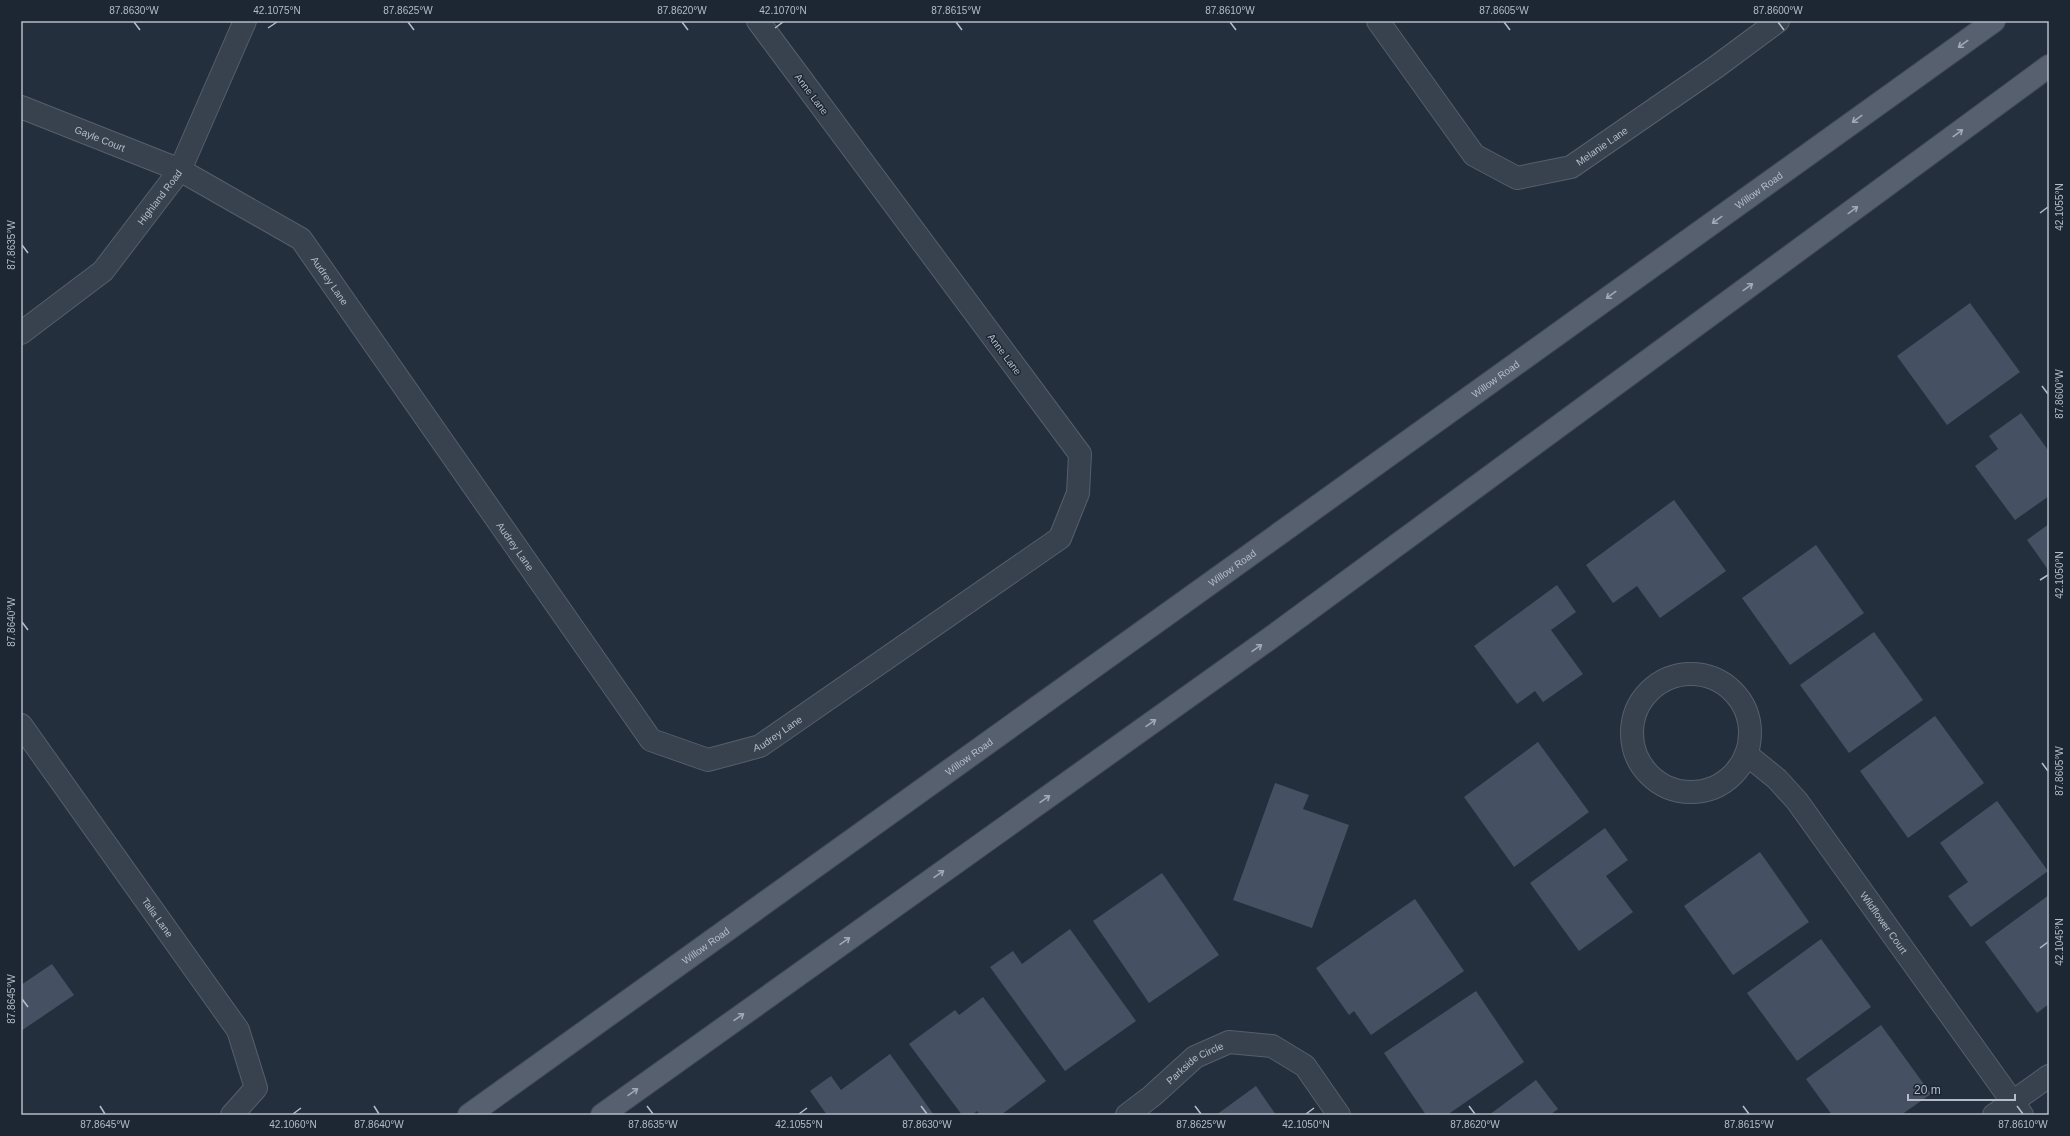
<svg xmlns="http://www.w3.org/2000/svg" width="2070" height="1136" viewBox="0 0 2070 1136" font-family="Helvetica,sans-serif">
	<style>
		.building { fill: #455162 }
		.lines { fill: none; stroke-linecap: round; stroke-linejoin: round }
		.minor-casing { stroke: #565f6c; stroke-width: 24 }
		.primary-casing { stroke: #414a57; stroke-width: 24 }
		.minor { stroke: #38414e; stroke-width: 22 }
		.primary { stroke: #56606e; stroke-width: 22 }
		.oneway { stroke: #a1aab7 }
		.ticks { fill: none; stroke: #b4bcc9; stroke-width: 1.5 }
		.labels { text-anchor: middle; stroke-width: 3; stroke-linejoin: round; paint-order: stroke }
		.street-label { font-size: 10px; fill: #b4bcc9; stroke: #1d2633 }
		.neatline { fill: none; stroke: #b4bcc9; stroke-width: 1.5 }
		.ticks-label { font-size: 10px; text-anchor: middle; fill: #b4bcc9 }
	</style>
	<rect width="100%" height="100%" fill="#242f3e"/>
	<g class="building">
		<path d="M 1970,303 L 2020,372 L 1947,425 L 1897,356 Z"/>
		<path d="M 2021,413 L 2048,450 L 2049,449 L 2049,496 L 2015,520 L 1975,466 L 1998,449 L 1989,436 Z"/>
		<path d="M 1674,500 L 1726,571 L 1660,618 L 1637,586 L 1613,603 L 1586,565 Z"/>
		<path d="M 2049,524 L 2049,571 L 2027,540 Z"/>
		<path d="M 1816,545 L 1864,613 L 1790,665 L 1742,598 Z"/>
		<path d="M 1557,585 L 1576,612 L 1551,630 L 1583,674 L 1543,702 L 1535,691 L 1517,704 L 1474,646 Z"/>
		<path d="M 1874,632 L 1923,700 L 1849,753 L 1800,685 Z"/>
		<path d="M 1935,716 L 1984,783 L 1908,838 L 1860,771 Z"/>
		<path d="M 1538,742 L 1589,812 L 1514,867 L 1464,797 Z"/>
		<path d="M 1275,783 L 1309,795 L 1303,809 L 1349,825 L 1312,928 L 1233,900 Z"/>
		<path d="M 1997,801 L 2048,871 L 1971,927 L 1948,896 L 1968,882 L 1940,843 Z"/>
		<path d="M 1605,828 L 1628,860 L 1606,876 L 1633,912 L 1579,951 L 1530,883 Z"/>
		<path d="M 1760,852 L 1809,922 L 1733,975 L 1684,906 Z"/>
		<path d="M 1162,873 L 1219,955 L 1149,1003 L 1093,921 Z"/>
		<path d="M 2049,895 L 2049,1004 L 2037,1013 L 1985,942 Z"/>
		<path d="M 1415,899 L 1464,971 L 1371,1035 L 1354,1011 L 1349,1015 L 1316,968 Z"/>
		<path d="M 1070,929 L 1136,1021 L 1065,1071 L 990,967 L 1013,951 L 1022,964 Z"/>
		<path d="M 1821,939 L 1871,1007 L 1797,1061 L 1747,993 Z"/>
		<path d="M 52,964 L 74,995 L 21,1031 L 21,985 Z"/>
		<path d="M 1476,991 L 1524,1062 L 1447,1115 L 1426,1115 L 1384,1053 Z"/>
		<path d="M 983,997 L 1046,1081 L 1001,1115 L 980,1115 L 977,1111 L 972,1115 L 962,1115 L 909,1044 L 955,1010 L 959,1015 Z"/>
		<path d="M 1881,1025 L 1931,1094 L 1901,1115 L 1832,1115 L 1806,1079 Z"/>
		<path d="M 890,1054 L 934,1115 L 827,1115 L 810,1091 L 831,1076 L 841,1090 Z"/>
		<path d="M 1536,1080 L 1558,1109 L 1550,1115 L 1489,1115 Z"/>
		<path d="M 1256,1086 L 1276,1115 L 1216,1115 Z"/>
	</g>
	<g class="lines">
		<defs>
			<g id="minor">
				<path id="s1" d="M 1378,21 L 1474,155 L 1517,178 L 1571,167 L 1716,67 L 1778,21"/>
				<path id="s2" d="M 21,107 L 180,170 L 301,239 L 651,740 L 708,760 L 760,746 L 1060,538 L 1078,493 L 1080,454 L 758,21"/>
				<path id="s3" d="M 21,333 L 103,271 L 180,170 L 245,21"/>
				<circle cx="1691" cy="733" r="59"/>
				<path id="s4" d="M 21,725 L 238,1030 L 256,1088 L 232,1115"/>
				<path id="s5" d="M 1746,754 L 1777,779 L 1797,801 L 2022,1115"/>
				<path id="s6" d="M 1127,1115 L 1152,1096 L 1195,1057 L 1229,1042 L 1272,1046 L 1305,1066 L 1339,1115"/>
				<path d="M 1994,1115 L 2049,1076"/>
			</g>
			<g id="primary">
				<path id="s7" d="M 469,1115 L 1994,21"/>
				<path d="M 602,1115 L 1269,639 L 2049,66"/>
			</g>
		</defs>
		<use href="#minor" class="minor-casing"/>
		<use href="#primary" class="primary-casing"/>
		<use href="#minor" class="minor"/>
		<use href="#primary" class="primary"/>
	</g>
	<defs><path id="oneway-shaft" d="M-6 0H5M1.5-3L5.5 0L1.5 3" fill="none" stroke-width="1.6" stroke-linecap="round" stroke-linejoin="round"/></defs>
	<g class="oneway">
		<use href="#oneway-shaft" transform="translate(1963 44) rotate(144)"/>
		<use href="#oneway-shaft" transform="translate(1857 119) rotate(144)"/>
		<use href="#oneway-shaft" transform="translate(1958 133) rotate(-36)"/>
		<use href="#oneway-shaft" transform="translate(1853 210) rotate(-36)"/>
		<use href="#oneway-shaft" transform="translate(1717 220) rotate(144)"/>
		<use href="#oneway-shaft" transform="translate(1748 287) rotate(-36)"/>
		<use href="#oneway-shaft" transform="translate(1611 295) rotate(144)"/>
		<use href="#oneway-shaft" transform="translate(1257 648) rotate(-35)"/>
		<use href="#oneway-shaft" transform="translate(1151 723) rotate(-35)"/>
		<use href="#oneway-shaft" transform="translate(1045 799) rotate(-35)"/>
		<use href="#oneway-shaft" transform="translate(939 874) rotate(-35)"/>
		<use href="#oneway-shaft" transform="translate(845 941) rotate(-35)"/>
		<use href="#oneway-shaft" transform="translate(739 1017) rotate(-35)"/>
		<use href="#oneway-shaft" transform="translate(633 1092) rotate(-35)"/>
	</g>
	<path class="ticks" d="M 134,22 L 140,30M 408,22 L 414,30M 682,22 L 688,30M 956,22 L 962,30M 1230,22 L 1236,30M 1504,22 L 1510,30M 1778,22 L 1784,30M 268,28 L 277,22M 775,28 L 783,22M 2040,213 L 2048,207M 22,245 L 28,253M 2042,386 L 2048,394M 2040,580 L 2048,575M 22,622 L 28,630M 2042,763 L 2048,771M 2040,948 L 2048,942M 22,999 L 28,1007M 100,1106 L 105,1114M 374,1106 L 379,1114M 647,1106 L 653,1114M 921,1106 L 927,1114M 1195,1106 L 1201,1114M 1469,1106 L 1475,1114M 1743,1106 L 1749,1114M 2017,1106 L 2023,1114M 293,1114 L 301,1108M 799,1114 L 807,1108M 1306,1114 L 1314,1108"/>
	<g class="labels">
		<g class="street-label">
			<text transform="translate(812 94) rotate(53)" y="4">Anne Lane</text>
			<text dy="4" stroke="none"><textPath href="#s2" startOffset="85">Gayle Court</textPath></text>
			<text dy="4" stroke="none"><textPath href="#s1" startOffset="306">Melanie Lane</textPath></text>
			<text dy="4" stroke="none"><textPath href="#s7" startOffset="1587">Willow Road</textPath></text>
			<text dy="4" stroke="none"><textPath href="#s3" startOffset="196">Highland Road</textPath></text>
			<text dy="4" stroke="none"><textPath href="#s2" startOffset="361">Audrey Lane</textPath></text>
			<text transform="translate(1005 354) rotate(53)" y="4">Anne Lane</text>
			<text dy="4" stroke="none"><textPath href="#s7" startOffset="1263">Willow Road</textPath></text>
			<text dy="4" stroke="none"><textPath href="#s2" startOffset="685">Audrey Lane</textPath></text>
			<text dy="4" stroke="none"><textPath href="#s7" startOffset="939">Willow Road</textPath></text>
			<text dy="4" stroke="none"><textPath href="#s2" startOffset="1057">Audrey Lane</textPath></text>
			<text dy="4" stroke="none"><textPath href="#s7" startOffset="615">Willow Road</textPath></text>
			<text dy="4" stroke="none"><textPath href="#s4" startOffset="236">Talia Lane</textPath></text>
			<text dy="4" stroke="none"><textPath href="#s5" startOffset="219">Wildflower Court</textPath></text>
			<text dy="4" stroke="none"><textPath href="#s7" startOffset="291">Willow Road</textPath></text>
			<text dy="4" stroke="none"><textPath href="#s6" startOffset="86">Parkside Circle</textPath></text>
		</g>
	</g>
	<rect width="2070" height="1136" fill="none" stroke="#1d2633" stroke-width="44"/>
	<path d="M1908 1094v6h107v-6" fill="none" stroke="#b4bcc9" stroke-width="2"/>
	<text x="1914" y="1094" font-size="12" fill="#b4bcc9" stroke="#1d2633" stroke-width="3" paint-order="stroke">20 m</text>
	<rect x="22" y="22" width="2026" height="1092" class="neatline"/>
	<g class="ticks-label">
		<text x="134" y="14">87.8630°W</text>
		<text x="277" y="14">42.1075°N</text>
		<text x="408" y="14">87.8625°W</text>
		<text x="682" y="14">87.8620°W</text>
		<text x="783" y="14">42.1070°N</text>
		<text x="956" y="14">87.8615°W</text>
		<text x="1230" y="14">87.8610°W</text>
		<text x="1504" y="14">87.8605°W</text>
		<text x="1778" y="14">87.8600°W</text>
		<text transform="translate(2059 207) rotate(-90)" y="4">42.1055°N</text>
		<text transform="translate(11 245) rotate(-90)" y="4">87.8635°W</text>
		<text transform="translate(2059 394) rotate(-90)" y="4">87.8600°W</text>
		<text transform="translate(2059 575) rotate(-90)" y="4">42.1050°N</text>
		<text transform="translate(11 622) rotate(-90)" y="4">87.8640°W</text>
		<text transform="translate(2059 771) rotate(-90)" y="4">87.8605°W</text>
		<text transform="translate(2059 942) rotate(-90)" y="4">42.1045°N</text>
		<text transform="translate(11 999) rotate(-90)" y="4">87.8645°W</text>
		<text x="105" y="1128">87.8645°W</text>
		<text x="293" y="1128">42.1060°N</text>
		<text x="379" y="1128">87.8640°W</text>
		<text x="653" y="1128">87.8635°W</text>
		<text x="799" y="1128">42.1055°N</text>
		<text x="927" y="1128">87.8630°W</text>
		<text x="1201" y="1128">87.8625°W</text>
		<text x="1306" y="1128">42.1050°N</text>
		<text x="1475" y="1128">87.8620°W</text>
		<text x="1749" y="1128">87.8615°W</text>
		<text x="2023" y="1128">87.8610°W</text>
	</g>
</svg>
